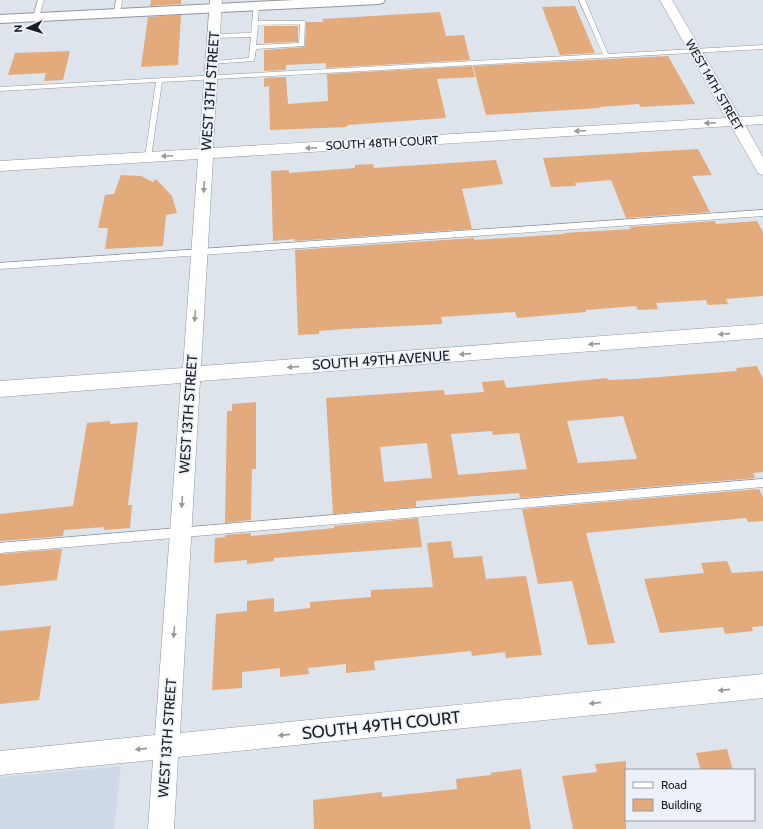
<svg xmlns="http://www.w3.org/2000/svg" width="763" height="829" viewBox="0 0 763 829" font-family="Cabin,sans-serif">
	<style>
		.built { fill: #d0d9e8 }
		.building { fill: #e3aa7c; fill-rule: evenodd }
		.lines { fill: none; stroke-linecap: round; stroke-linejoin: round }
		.service-casing { stroke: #91969e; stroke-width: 1 }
		.minor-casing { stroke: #91969e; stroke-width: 1 }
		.primary-casing { stroke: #91969e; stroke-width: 2 }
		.service { fill: #fff; fill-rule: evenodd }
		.minor { fill: #fff; fill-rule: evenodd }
		.primary { fill: #fff; fill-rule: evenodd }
		.oneway { fill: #98999a }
		.labels { text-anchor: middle; stroke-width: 3.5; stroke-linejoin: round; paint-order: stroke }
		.far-street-label { font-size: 12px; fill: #1a1c1f; stroke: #ecf1f9 }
		.street-label { font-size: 14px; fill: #1a1c1f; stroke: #ecf1f9 }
		.near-street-label { font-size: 17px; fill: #1a1c1f; stroke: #ecf1f9 }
	</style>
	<rect width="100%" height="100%" fill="#dee4ec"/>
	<path class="built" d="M 121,766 L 114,829 L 0,829 L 0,777 Z"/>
	<g class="building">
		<path d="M 151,0 L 181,0 L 181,4 L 150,6 Z"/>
		<path d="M 575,6 L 595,53 L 560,55 L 542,7 Z"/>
		<path d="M 440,12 L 446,36 L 464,35 L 470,60 L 326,68 L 326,63 L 286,65 L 286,70 L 264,71 L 264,50 L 305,47 L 306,22 L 323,22 L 322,19 Z"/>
		<path d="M 181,15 L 178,65 L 141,67 L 148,17 Z"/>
		<path d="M 264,26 L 298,26 L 298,42 L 264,43 Z"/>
		<path d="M 70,51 L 63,80 L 44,81 L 46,73 L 8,75 L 15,53 Z"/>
		<path d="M 668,56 L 695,104 L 640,107 L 639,104 L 599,107 L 600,108 L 486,115 L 473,66 Z"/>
		<path d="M 472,66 L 475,77 L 437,79 L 446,118 L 347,125 L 347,127 L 270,130 L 269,86 L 264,87 L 264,78 L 286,77 L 288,104 L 328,101 L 327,74 Z"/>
		<path d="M 698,149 L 712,175 L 692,176 L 710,212 L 626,218 L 611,180 L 575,183 L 576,186 L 551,187 L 543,158 Z"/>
		<path d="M 496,160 L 503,184 L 462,189 L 472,229 L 295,241 L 295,239 L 273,241 L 271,171 L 289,170 L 289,173 L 355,168 L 355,165 L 373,164 L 374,168 Z"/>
		<path d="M 121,175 L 141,176 L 153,182 L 156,179 L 172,196 L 177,213 L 166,215 L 163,246 L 105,249 L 108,228 L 98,228 L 105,195 L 114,194 Z"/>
		<path d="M 715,221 L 716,224 L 757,221 L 763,232 L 763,296 L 726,299 L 728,304 L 708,305 L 706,300 L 656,303 L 658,309 L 638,310 L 636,306 L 586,310 L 586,312 L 517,318 L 515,312 L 441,317 L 442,324 L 344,329 L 319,331 L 319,334 L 298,335 L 295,250 L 474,238 L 474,240 L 565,234 L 564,233 L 631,229 L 629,227 Z"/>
		<path d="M 757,366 L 763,379 L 763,472 L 753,473 L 755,478 L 520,498 L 519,493 L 476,496 L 416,501 L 416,507 L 333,514 L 326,398 L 444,390 L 445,395 L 484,392 L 482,382 L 504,380 L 506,388 L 607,378 L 608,380 L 634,379 L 737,371 L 736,368 ZM 623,416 L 637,459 L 578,463 L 567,421 ZM 492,431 L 493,435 L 519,433 L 527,469 L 458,475 L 451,434 ZM 427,443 L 432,478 L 384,482 L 380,447 Z"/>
		<path d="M 256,402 L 256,469 L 252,469 L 251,520 L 225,523 L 227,411 L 232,411 L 232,404 Z"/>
		<path d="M 110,421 L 110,424 L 138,422 L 128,505 L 132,505 L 130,528 L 104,530 L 104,527 L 64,530 L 63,536 L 0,541 L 0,514 L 73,506 L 87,423 Z"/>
		<path d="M 759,489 L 763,497 L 763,521 L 748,522 L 746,518 L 586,533 L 615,643 L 588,645 L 572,581 L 538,584 L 522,509 Z"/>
		<path d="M 418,518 L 422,547 L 274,558 L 274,561 L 247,564 L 247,560 L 214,563 L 215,538 L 225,537 L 225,535 L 251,533 L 251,536 L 334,528 L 334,526 Z"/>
		<path d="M 451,541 L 454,558 L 482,556 L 486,579 L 526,576 L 542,655 L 506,658 L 505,652 L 472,656 L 471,651 L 374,661 L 375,670 L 346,673 L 346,664 L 308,668 L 309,674 L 280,677 L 280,668 L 242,672 L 242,688 L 212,690 L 216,614 L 247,611 L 247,601 L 274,598 L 274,612 L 310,608 L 310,602 L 371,597 L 371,590 L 433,587 L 427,543 Z"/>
		<path d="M 62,549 L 57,580 L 0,586 L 0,554 Z"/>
		<path d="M 727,561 L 732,573 L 763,571 L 763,626 L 752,627 L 753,631 L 725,634 L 723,627 L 660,633 L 644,579 L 704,573 L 701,563 Z"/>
		<path d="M 51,626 L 39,700 L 0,704 L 0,631 Z"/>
		<path d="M 727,749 L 733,770 L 701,770 L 696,753 Z"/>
		<path d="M 626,761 L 626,829 L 573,829 L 562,776 L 597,772 L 595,764 Z"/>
		<path d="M 521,769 L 531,829 L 314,829 L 313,800 L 382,792 L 382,797 L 457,789 L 456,779 L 491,775 L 490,773 Z"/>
	</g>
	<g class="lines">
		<defs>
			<g id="service">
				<path d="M 38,0 L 44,0 L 39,17 L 36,19 L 33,17 Z"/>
				<path d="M 116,0 L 122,0 L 120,13 L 117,15 L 114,13 Z"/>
				<path d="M 579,0 L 585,0 L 608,54 L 763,45 L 763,49 L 162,82 L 151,157 L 148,159 L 145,157 L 156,82 L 0,91 L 0,87 L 603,54 Z"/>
				<path d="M 254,5 L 259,6 L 258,21 L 305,21 L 304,46 L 256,49 L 254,61 L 210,64 L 210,62 L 212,61 L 249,58 L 251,37 L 214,38 L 211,36 L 214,34 L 251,33 ZM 300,24 L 299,43 L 256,45 L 258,25 Z"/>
				<path d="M 763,210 L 763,216 L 0,269 L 0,263 Z"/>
				<path d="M 763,479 L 763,487 L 0,553 L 0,543 Z"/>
			</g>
			<path id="minor" d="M 210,0 L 222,0 L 213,148 L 726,118 L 660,0 L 672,0 L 740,117 L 763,116 L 763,124 L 745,125 L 763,157 L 763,175 L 758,173 L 731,126 L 213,158 L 201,366 L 763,324 L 763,338 L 200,381 L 180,733 L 763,674 L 763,698 L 178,757 L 174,829 L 148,829 L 153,760 L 0,775 L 0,751 L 155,735 L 181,383 L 0,397 L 0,381 L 183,368 L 198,159 L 0,171 L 0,161 L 199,149 Z"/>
			<path id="primary" d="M 295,0 L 385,0 L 383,3 L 378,4 L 0,23 L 0,15 Z"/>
		</defs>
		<use href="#service" class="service-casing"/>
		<use href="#minor" class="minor-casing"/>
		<use href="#primary" class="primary-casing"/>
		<use href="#service" class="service"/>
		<use href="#minor" class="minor"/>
		<use href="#primary" class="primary"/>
	</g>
	<defs><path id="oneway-solid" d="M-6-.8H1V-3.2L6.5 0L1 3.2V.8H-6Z"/></defs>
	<g class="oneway">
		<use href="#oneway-solid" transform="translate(710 123) rotate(177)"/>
		<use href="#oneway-solid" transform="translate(580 131) rotate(177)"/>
		<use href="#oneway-solid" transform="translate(311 148) rotate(177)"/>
		<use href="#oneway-solid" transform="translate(167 156) rotate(177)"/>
		<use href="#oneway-solid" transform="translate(204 187) rotate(94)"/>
		<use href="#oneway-solid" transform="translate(195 316) rotate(94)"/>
		<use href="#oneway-solid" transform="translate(724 334) rotate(176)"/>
		<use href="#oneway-solid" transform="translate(594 344) rotate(176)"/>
		<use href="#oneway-solid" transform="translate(465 354) rotate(176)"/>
		<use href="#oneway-solid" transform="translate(293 367) rotate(176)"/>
		<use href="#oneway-solid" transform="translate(182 502) rotate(94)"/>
		<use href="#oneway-solid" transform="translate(174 632) rotate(94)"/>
		<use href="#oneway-solid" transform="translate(724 690) rotate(174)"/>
		<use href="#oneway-solid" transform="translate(595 703) rotate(174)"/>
		<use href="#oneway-solid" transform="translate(284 735) rotate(174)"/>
		<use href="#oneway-solid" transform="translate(141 749) rotate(174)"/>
	</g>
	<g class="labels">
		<g class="far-street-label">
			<text transform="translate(714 85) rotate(60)" y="4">WEST 14TH STREET</text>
			<text transform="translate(382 143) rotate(-3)" y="4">SOUTH 48TH COURT</text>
		</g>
		<g class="street-label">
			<text transform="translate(210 91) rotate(-86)" y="5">WEST 13TH STREET</text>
			<text transform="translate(381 360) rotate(-4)" y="5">SOUTH 49TH AVENUE</text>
			<text transform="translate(188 414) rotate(-86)" y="5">WEST 13TH STREET</text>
			<text transform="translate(167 738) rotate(-86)" y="5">WEST 13TH STREET</text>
		</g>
		<g class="near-street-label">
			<text transform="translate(381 725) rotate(-6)" y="6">SOUTH 49TH COURT</text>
		</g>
	</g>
	<rect x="625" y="769" width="130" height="52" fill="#ecf1f9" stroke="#989ca2"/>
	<rect x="633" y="782" width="20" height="6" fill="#ffffff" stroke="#989ca2"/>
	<text x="661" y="789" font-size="12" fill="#1a1c1f">Road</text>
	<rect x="633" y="799" width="20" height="12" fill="#e3aa7c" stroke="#989ca2"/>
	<text x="661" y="809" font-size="12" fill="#1a1c1f">Building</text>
	<g transform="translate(28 28) rotate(266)" stroke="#ecf1f9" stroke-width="3" paint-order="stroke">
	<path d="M0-3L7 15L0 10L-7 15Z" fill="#1a1c1f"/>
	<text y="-6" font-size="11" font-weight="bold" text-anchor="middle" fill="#1a1c1f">N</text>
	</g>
</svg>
